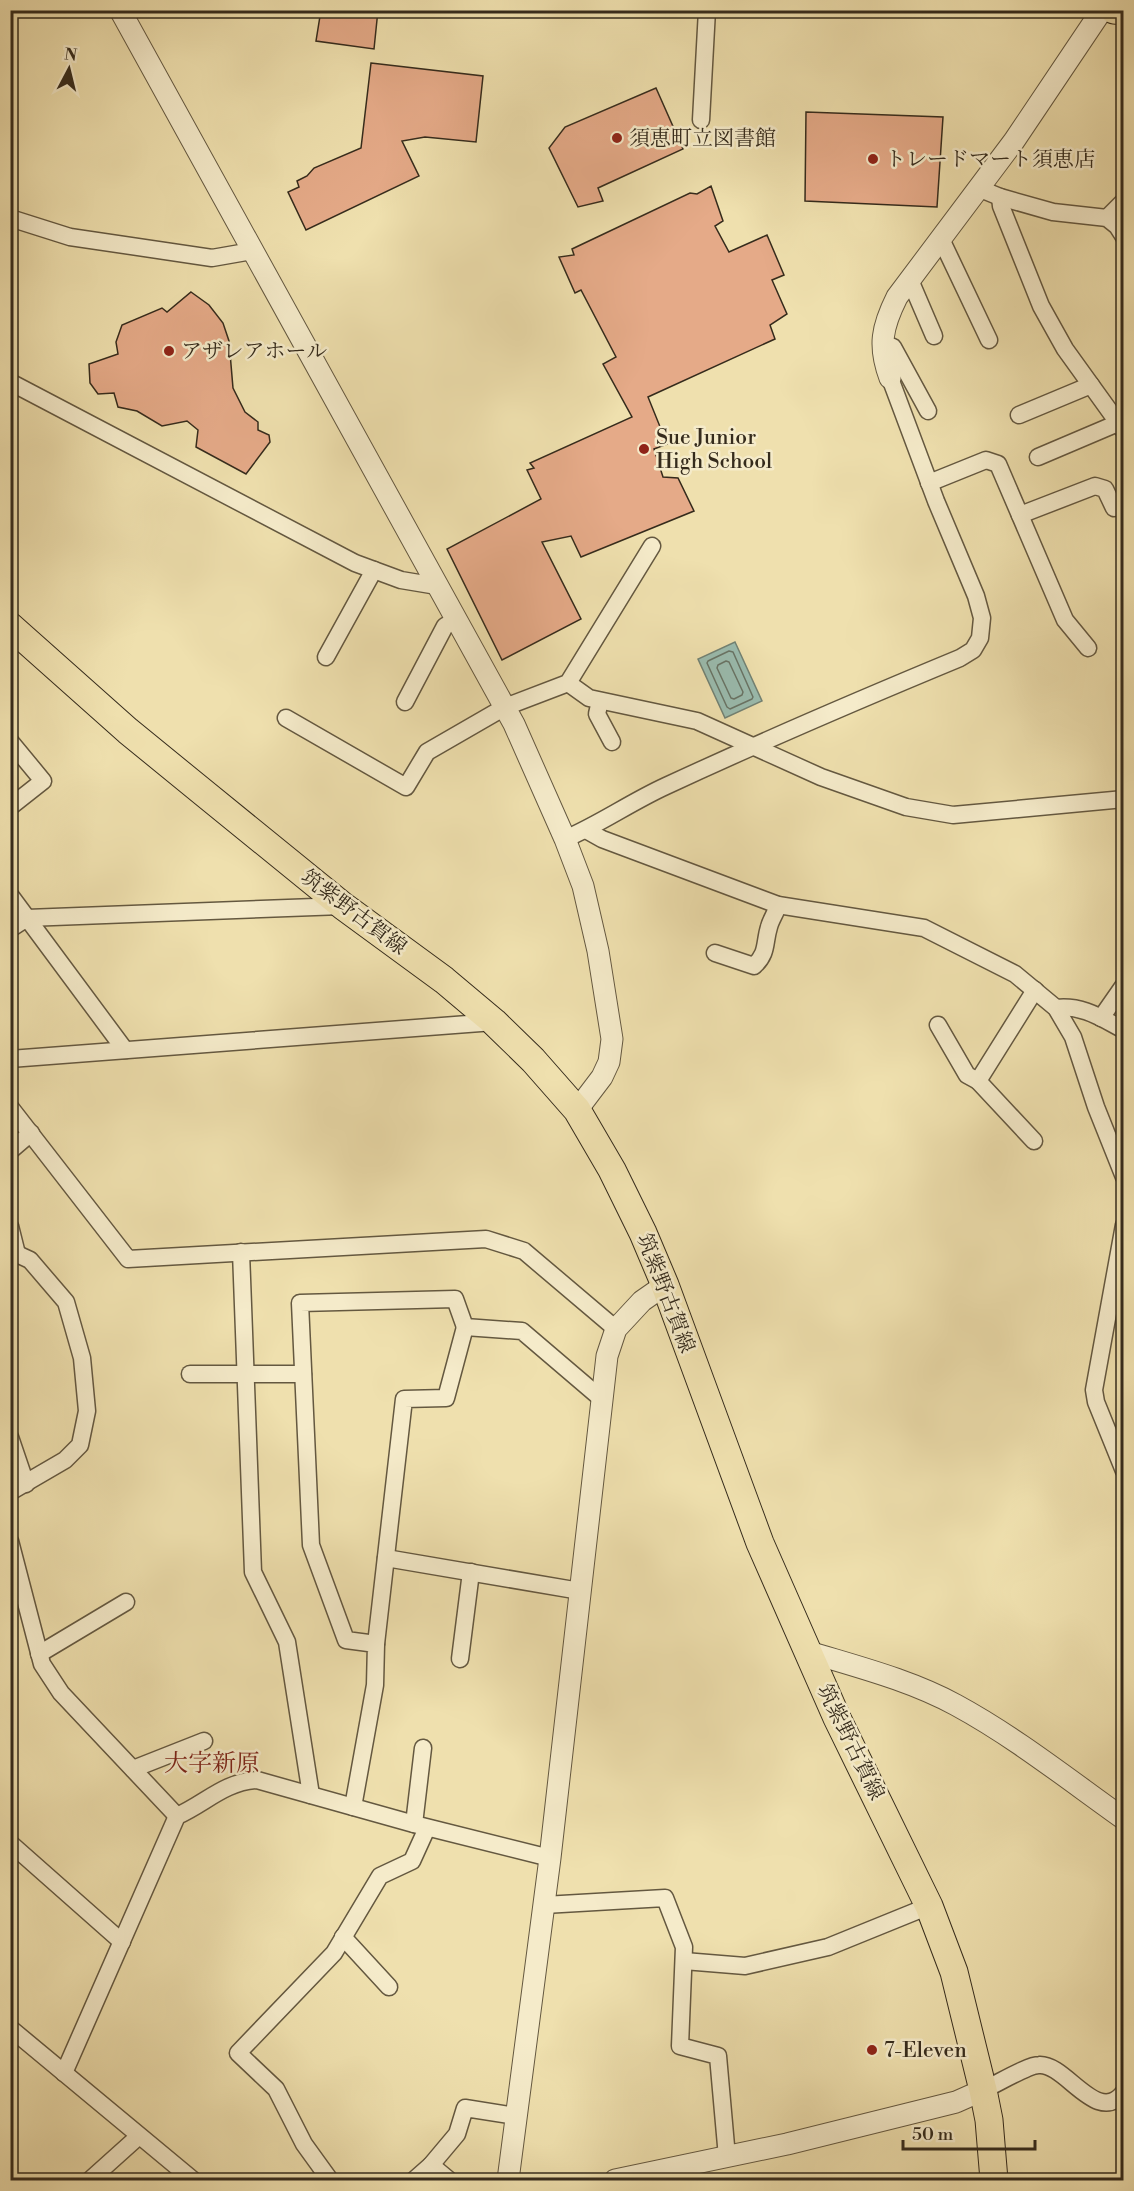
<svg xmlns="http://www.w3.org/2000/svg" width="1134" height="2191" viewBox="0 0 1134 2191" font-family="'Libre Bodoni','Noto Serif JP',serif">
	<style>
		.water { fill: #9abcaf; stroke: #728274; stroke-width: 1.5 }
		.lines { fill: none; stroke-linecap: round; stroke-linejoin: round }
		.shore { stroke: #687466; stroke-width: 1.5 }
		.building { fill: #e5aa88; stroke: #352b1c; stroke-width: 1.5 }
		.minor-casing { stroke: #645840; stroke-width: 19 }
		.tertiary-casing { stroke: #645840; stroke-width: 23 }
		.primary-casing { stroke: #352b1c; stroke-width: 29 }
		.minor { stroke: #f5ebca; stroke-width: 16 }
		.tertiary { stroke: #f5ebca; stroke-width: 21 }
		.primary { stroke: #efe0ae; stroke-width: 27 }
		.poi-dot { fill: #8f2418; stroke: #f5ebca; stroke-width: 2 }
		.labels { text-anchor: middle; stroke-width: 5; stroke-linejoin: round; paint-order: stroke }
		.poi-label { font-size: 21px; fill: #352b1c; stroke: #f5ebca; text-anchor: start }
		.street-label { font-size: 21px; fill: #352b1c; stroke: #f5ebca }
		.quarter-label { font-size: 24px; fill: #7a1f14; stroke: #f5ebca }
	</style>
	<rect width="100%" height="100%" fill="#efe0ae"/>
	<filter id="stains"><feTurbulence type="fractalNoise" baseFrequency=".00333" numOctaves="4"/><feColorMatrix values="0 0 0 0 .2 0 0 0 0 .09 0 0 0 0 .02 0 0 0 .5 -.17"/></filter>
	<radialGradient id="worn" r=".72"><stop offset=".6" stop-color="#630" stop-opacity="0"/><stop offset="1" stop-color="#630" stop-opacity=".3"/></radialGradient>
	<path class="water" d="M 735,642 L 762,701 L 725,718 L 698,659 Z"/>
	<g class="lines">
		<g class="shore">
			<path d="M 729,651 L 733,652 L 753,697 L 752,699 L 730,709 L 727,707 L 707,663 L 708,661 Z"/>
			<path d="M 726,661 L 729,662 L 743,692 L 742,695 L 734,699 L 731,698 L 717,668 L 718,665 Z"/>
		</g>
	</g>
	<g class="building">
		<path d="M 321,10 L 378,10 L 374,49 L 316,41 Z"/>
		<path d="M 371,63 L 483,76 L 476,142 L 425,137 L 402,141 L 419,176 L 306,230 L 288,192 L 299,187 L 297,181 L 307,176 L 314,168 L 361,148 Z"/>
		<path d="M 656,88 L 683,149 L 598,188 L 603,201 L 578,207 L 549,148 L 565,127 Z"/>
		<path d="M 806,112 L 943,117 L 937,207 L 805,201 Z"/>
		<path d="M 711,186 L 723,221 L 715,226 L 729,252 L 767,235 L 784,275 L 772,280 L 787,314 L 770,325 L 775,339 L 648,397 L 667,444 L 654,449 L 663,477 L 678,478 L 694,511 L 581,557 L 571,536 L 542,542 L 581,619 L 502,660 L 447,549 L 541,499 L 527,470 L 534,468 L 530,463 L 632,417 L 603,364 L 616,357 L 581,290 L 575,293 L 559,257 L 574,255 L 572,249 L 690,193 L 697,194 Z"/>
		<path d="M 191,292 L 209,305 L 223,323 L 229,341 L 233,388 L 245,412 L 258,422 L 258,430 L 269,435 L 270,442 L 246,474 L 196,447 L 198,430 L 187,421 L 162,426 L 137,411 L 118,407 L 114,393 L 98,394 L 90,383 L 89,364 L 118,354 L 116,342 L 122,325 L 162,308 L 167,312 Z"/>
	</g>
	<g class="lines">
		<defs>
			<g id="minor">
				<path d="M 701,120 L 707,10"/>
				<path d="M 978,188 L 1000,197 L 1053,212 L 1107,218 L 1117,226 L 1124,237"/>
				<path d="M 1000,197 L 1001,206 L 1041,306 L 1065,349 L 1124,431"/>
				<path d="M 10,218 L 70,237 L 212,258 L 252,251"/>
				<path d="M 1107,218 L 1124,201"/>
				<path d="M 941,239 L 989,340"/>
				<path d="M 910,280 L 934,336"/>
				<path d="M 882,344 L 893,347 L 928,411"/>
				<path d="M 10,382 L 355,563 L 401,580 L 437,586"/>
				<path d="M 1019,415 L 1091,385"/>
				<path d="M 1038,457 L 1118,423"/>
				<path d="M 929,483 L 986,460 L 998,464 L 1065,620 L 1088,648"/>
				<path d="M 1020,515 L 1095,486 L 1105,489 L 1114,508"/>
				<path d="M 326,657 L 374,570"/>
				<path d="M 568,683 L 589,698 L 697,721 L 821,777 L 906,807 L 953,815 L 1124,799"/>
				<path d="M 600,701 L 597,714 L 612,742"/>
				<path d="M 405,702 L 445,626 L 456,620"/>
				<path d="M 286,718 L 406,787 L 427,752 L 505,707 L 568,683 L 652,546"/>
				<path d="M 10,741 L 43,781 L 10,807"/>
				<path d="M 586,830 L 602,839 L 778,905 L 924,928 L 1015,974 L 1056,1008 L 1073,1037 L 1096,1107 L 1124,1177"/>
				<path d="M 565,839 C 600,824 631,802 666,786 C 763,741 861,699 960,658 L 973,650 L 980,638 L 982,618 L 976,596 L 936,501 L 890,378"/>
				<path d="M 10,895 L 125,1050"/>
				<path d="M 10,929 L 27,918 L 342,906"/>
				<path d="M 715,953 L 754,966 C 768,953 764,943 769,927 C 771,919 776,913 778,905"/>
				<path d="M 1056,1008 C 1083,1005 1101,1018 1124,1030"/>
				<path d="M 1101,1018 L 1124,985"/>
				<path d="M 938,1025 L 967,1075 L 978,1081"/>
				<path d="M 10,1059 L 494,1022"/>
				<path d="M 10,1107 L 128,1259 L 486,1239 L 524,1251 L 616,1329"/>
				<path d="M 1034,1141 L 978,1081 L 1035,990"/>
				<path d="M 10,1151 L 31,1133"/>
				<path d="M 1124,1225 L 1094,1390 L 1096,1402 L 1124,1471"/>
				<path d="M 10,1226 L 17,1254"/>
				<path d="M 241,1252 L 253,1572 L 287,1642 L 311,1795"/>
				<path d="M 10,1256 L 17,1254 L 30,1260 L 66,1302 L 82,1358 L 87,1411 L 80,1445 L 65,1460 L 10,1492"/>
				<path d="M 190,1374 L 303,1374"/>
				<path d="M 10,1437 L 26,1484"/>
				<path d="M 10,1541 L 42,1664 L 61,1693 L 177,1816"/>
				<path d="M 386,1558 L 580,1591"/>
				<path d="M 376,1644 L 404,1399 L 446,1398 L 465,1327"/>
				<path d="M 39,1654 L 126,1602"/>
				<path d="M 460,1659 L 471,1572"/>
				<path d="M 133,1769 L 204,1741"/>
				<path d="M 353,1807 L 375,1685 L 376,1644 L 346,1640 L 311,1545 L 300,1303 L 455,1299 L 465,1327 L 522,1331 L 597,1395"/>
				<path d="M 414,1824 L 423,1748"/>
				<path d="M 10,1843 L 122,1942"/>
				<path d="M 544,1905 L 665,1898 L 684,1947 L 680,2046 L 718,2056 L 727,2157"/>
				<path d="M 343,1937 L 389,1987"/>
				<path d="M 684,1961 L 745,1966 L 828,1947 L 929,1906"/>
				<path d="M 10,2028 L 193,2180"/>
				<path d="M 64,2073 L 177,1816 C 206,1803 224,1782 257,1780 L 414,1824 L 550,1858"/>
				<path d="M 983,2090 C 995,2085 1028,2065 1039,2065 C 1066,2063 1097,2127 1124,2092"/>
				<path d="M 431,2165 L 457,2134 L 465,2108 L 516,2116"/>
				<path d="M 90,2180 L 139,2136"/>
				<path d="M 330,2180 L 304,2144 L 276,2089 L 238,2053 L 334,1953 L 380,1876 L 412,1861 L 427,1828"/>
				<path d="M 414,2180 L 431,2165 L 449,2180"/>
			</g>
			<g id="tertiary">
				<path d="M 120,10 L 514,724 L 565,839 L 583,886 L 598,951 L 612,1039 L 609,1062 L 602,1077 L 577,1110"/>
				<path d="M 890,378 C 878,346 882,327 897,297 L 1014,141 L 1102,10"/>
				<path d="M 809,1652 C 858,1667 910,1680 956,1705 C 1015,1737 1069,1780 1124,1819"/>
				<path d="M 508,2180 L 550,1858 L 607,1356 L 616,1329 L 642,1301 L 665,1285"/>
				<path d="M 615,2180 L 787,2144 L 956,2102 L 983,2090"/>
			</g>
			<g id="primary">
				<path d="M 1114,10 L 1124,11"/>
				<path d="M 10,626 L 128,731 L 204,793 L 343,906 L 444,980 L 494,1022 L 533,1060 L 577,1110 L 612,1170 L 643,1233 L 665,1285 L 760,1543 L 837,1718 L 929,1906 L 954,1972 L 983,2090 L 989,2120 L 994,2180"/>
			</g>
		</defs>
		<use href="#minor" class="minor-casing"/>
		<use href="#tertiary" class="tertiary-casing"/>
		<use href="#primary" class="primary-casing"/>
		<use href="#minor" class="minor"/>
		<use href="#tertiary" class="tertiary"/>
		<use href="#primary" class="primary"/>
	</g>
	<g class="poi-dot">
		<circle cx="617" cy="138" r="6"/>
		<circle cx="873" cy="159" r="6"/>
		<circle cx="169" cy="351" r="6"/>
		<circle cx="644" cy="449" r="6"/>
		<circle cx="872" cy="2050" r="6"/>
	</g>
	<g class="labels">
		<g class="poi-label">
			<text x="629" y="145">須恵町立図書館</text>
			<text x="885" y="166">トレードマート須恵店</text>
			<text x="181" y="358">アザレアホール</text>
			<text x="656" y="444">Sue Junior<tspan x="656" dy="24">High School</tspan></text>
			<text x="884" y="2057">7-Eleven</text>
		</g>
		<g class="street-label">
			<text transform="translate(354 912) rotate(37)" y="7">筑紫野古賀線</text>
			<text transform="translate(666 1293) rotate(69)" y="7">筑紫野古賀線</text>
			<text transform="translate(851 1742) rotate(64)" y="7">筑紫野古賀線</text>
		</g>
		<g class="quarter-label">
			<text x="212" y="1771">大字新原</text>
		</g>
	</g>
	<rect width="1134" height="2191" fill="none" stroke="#efe0ae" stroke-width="36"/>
	<rect x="12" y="12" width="1110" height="2167" fill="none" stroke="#352b1c" stroke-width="3"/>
	<rect x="18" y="18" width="1098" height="2155" fill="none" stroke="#352b1c" stroke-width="1.5"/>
	<g transform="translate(69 69) rotate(7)" stroke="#f5ebca" stroke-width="4.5" paint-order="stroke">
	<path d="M0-4.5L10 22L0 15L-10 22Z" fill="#352b1c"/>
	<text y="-9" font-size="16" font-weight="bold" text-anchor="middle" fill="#352b1c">N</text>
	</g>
	<path d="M903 2140v9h132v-9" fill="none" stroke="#352b1c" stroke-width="3"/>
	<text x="912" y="2140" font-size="18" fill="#352b1c" stroke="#f5ebca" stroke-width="4.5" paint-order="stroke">50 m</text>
	<rect width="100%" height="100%" filter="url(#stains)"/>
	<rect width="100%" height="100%" fill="url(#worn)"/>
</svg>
